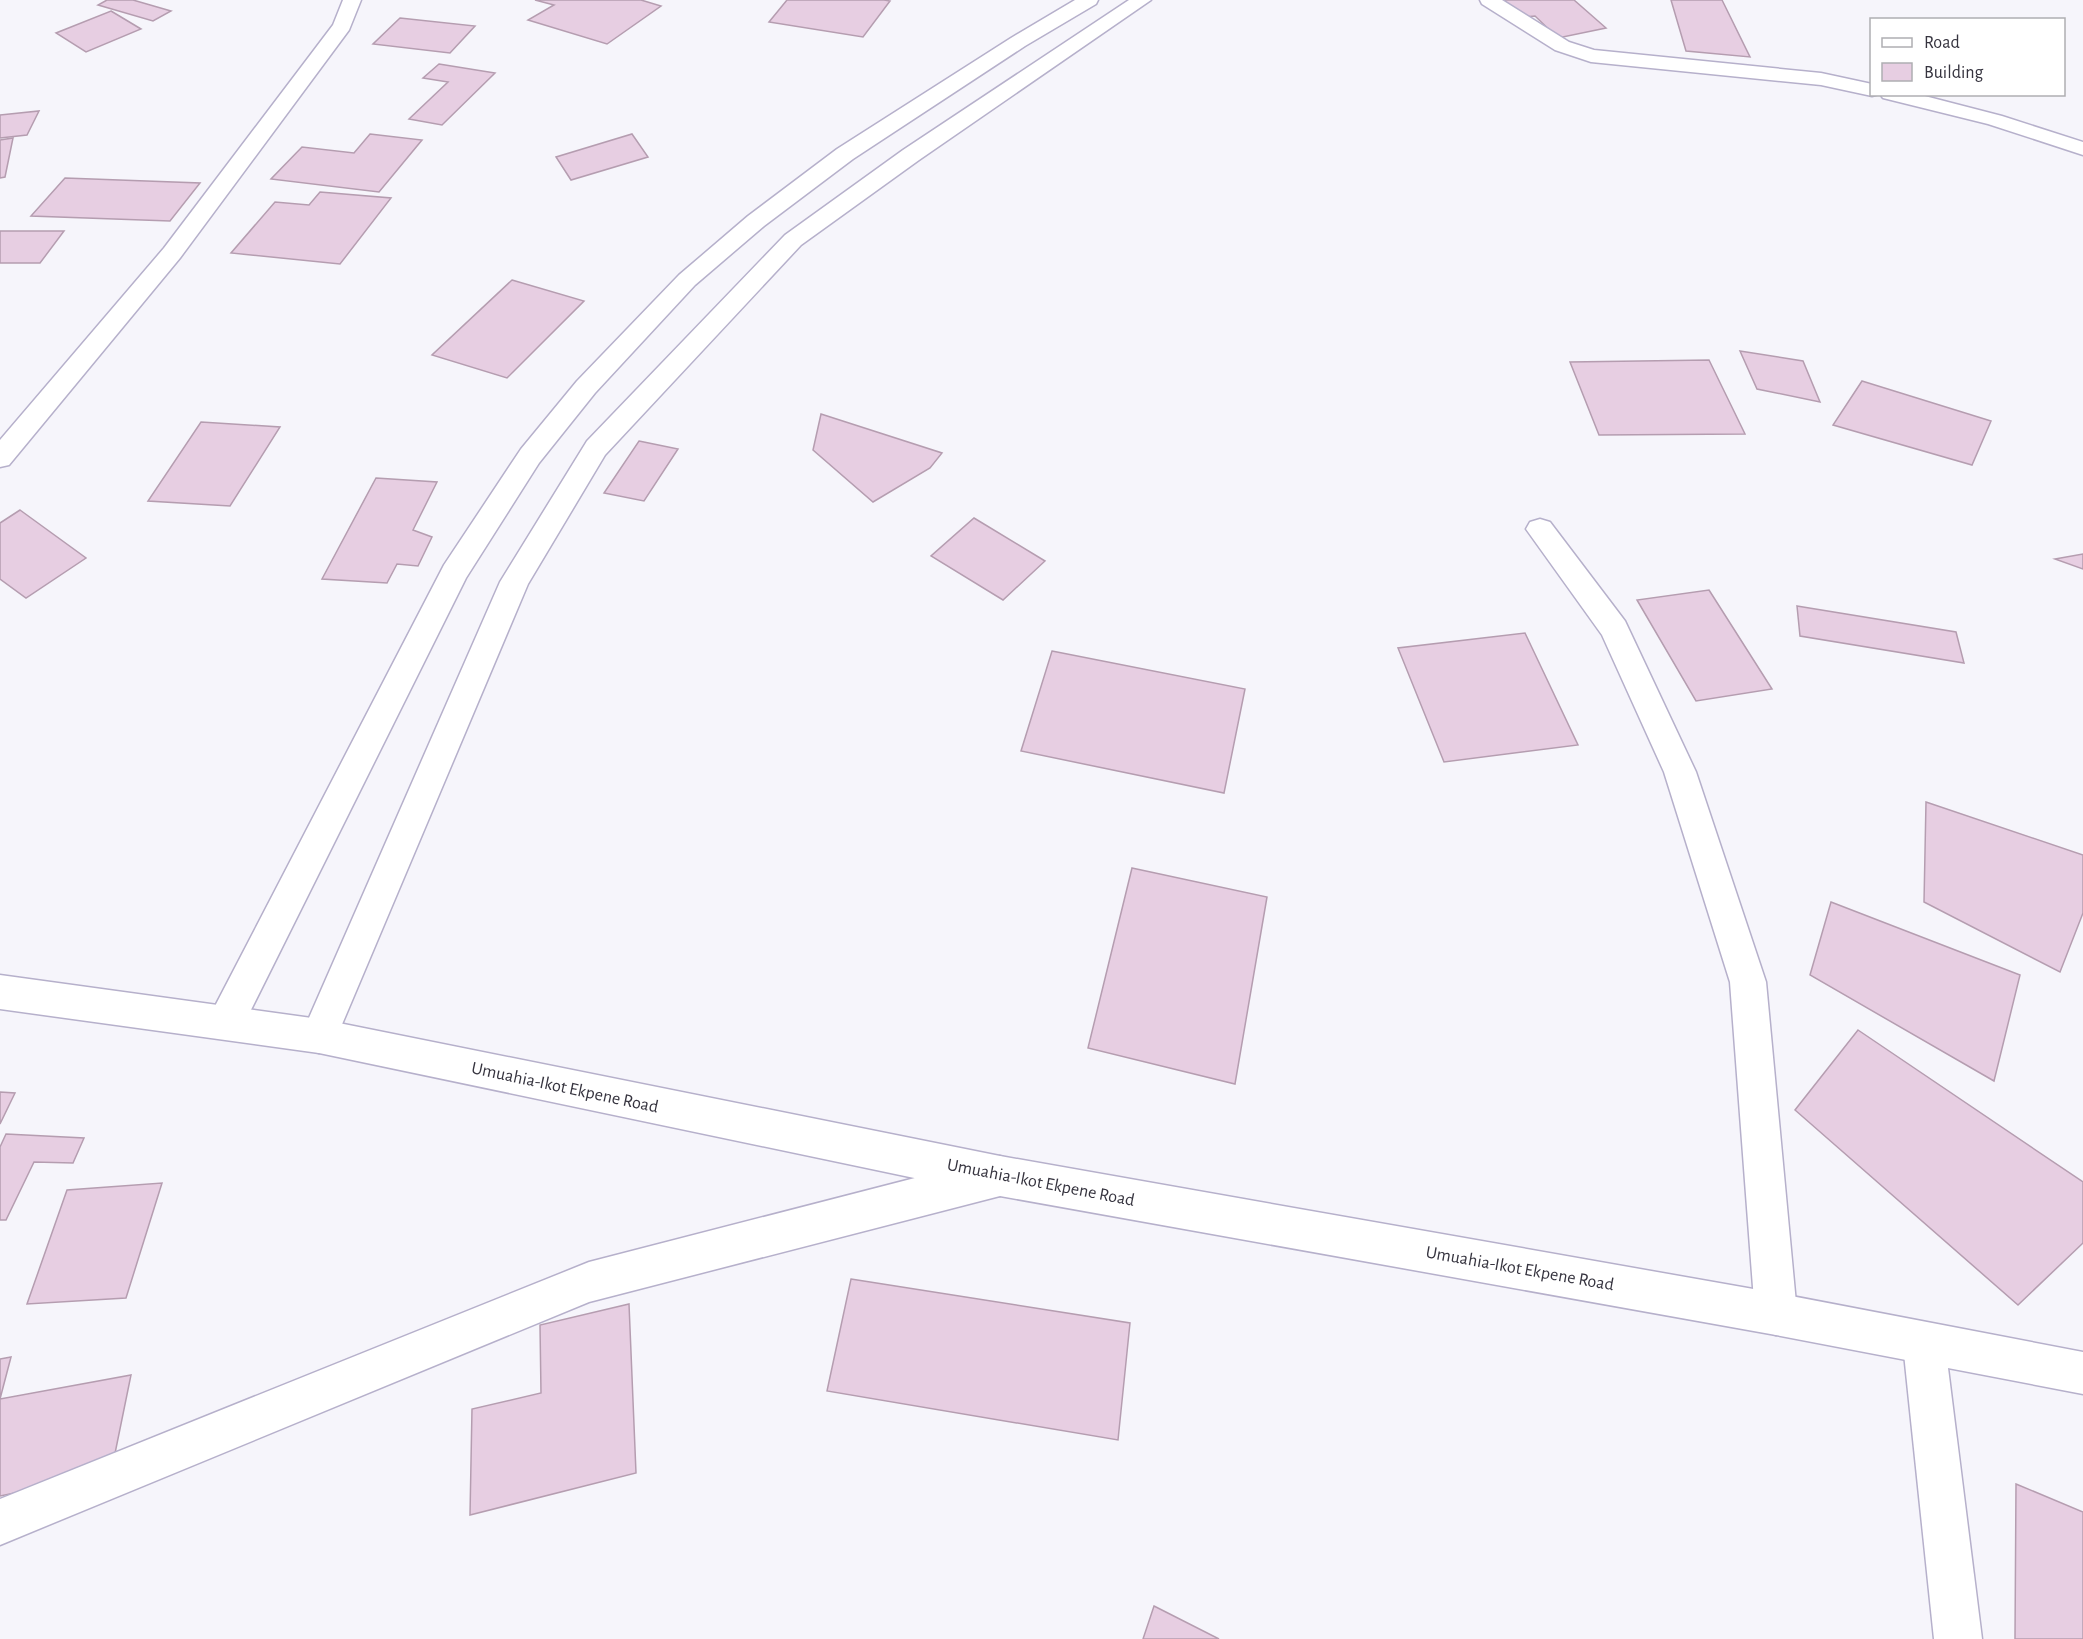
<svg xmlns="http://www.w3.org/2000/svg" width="2083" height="1639" viewBox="0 0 2083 1639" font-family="'Alegreya Sans',sans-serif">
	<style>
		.building { fill: #e7cee2; stroke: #b59db0; stroke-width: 1.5 }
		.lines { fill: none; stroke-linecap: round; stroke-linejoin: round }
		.minor-casing { stroke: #b6b0cb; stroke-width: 3 }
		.tertiary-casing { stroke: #b6b0cb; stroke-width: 3 }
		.secondary-casing { stroke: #b6b0cb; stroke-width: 3 }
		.minor { fill: #fff; fill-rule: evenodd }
		.tertiary { fill: #fff; fill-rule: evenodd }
		.secondary { fill: #fff; fill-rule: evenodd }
		.labels { text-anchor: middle; stroke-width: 4.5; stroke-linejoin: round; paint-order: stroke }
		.street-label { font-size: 18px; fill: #36343f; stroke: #fff }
	</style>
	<rect width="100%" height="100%" fill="#f6f5fb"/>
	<g class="building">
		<path d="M 107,0 L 133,0 L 171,11 L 153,21 L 98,5 Z"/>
		<path d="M 535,0 L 641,0 L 661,6 L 607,44 L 528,20 L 554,5 Z"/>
		<path d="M 787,0 L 884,0 L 890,1 L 863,37 L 769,22 Z"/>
		<path d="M 1504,0 L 1574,0 L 1606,28 L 1558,38 L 1535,16 L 1523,17 Z"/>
		<path d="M 1671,0 L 1722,0 L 1750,57 L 1686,51 Z"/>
		<path d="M 111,11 L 141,29 L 86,52 L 56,33 Z"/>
		<path d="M 400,18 L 475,26 L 450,53 L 373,44 Z"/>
		<path d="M 439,64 L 495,73 L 442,125 L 409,119 L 448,82 L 423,78 Z"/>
		<path d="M 39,111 L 27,135 L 0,138 L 0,115 Z"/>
		<path d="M 370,134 L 422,140 L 379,192 L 271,179 L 302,147 L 354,153 Z"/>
		<path d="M 632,134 L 648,157 L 571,180 L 556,157 Z"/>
		<path d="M 13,138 L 5,177 L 0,178 L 0,140 Z"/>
		<path d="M 65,178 L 200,183 L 170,221 L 31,216 Z"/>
		<path d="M 320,192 L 391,198 L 340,264 L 231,253 L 275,202 L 309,205 Z"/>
		<path d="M 0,231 L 64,231 L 40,263 L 0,263 Z"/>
		<path d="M 512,280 L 584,301 L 507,378 L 432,355 Z"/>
		<path d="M 1740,351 L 1803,361 L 1820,402 L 1757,389 Z"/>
		<path d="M 1709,360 L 1745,434 L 1599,435 L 1570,362 Z"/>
		<path d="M 1862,381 L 1991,421 L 1972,465 L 1833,425 Z"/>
		<path d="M 821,414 L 942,453 L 930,468 L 873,502 L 813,450 Z"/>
		<path d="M 201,422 L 280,427 L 230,506 L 148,501 Z"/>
		<path d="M 639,441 L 678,449 L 644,501 L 604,493 Z"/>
		<path d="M 376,478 L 437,482 L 413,530 L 432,537 L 418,566 L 397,564 L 387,583 L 322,579 Z"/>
		<path d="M 20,510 L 86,558 L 26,598 L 0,579 L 0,523 Z"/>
		<path d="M 974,518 L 1045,561 L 1003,600 L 931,556 Z"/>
		<path d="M 2083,554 L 2083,569 L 2055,559 Z"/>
		<path d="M 1709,590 L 1772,689 L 1696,701 L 1637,600 Z"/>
		<path d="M 1797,606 L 1956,632 L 1964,663 L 1800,636 Z"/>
		<path d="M 1525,633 L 1578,745 L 1444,762 L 1398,648 Z"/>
		<path d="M 1052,651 L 1245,689 L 1224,793 L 1021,751 Z"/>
		<path d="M 1926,802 L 2083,855 L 2083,913 L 2060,972 L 1924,902 Z"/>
		<path d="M 1132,868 L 1267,897 L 1235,1084 L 1088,1048 Z"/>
		<path d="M 1831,902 L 2020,975 L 1994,1081 L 1810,975 Z"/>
		<path d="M 1858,1030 L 2083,1182 L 2083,1243 L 2018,1305 L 1795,1110 Z"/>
		<path d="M 0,1092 L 15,1093 L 0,1124 Z"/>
		<path d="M 6,1134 L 84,1138 L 73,1163 L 34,1162 L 6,1220 L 0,1220 L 0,1147 Z"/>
		<path d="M 162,1183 L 126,1298 L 27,1304 L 67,1190 Z"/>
		<path d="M 851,1279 L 1130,1323 L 1118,1440 L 827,1391 Z"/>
		<path d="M 629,1304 L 636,1473 L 470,1515 L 472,1409 L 541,1393 L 540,1325 Z"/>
		<path d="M 11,1357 L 0,1399 L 131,1375 L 111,1473 L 0,1496 L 0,1359 Z"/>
		<path d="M 2016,1484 L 2083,1512 L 2083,1639 L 2015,1639 Z"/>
		<path d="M 1154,1606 L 1219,1639 L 1143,1639 Z"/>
	</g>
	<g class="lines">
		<defs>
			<g id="minor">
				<path d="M 343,0 L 361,0 L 349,30 L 180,258 L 9,465 L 0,467 L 0,440 L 164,248 L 333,25 Z"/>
				<path d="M 1480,0 L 1502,0 L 1569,42 L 1594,50 L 1821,73 L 1872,84 L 1872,94 L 1879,94 L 1872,96 L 1821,85 L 1591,62 L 1555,50 L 1482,4 Z"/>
				<path d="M 1880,94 L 1917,94 L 2002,116 L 2083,142 L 2083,155 L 1988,124 L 1883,98 Z"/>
				<path d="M 1540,519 L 1550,522 L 1625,621 L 1696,772 L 1766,982 L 1797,1314 L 1791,1329 L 1776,1335 L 1761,1329 L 1755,1314 L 1730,982 L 1664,772 L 1602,635 L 1526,529 L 1530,522 Z"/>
				<path d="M 1000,1156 L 1014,1162 L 1020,1176 L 1014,1190 L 1000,1196 L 589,1302 L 0,1545 L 0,1499 L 589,1262 Z"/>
				<path d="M 1924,1323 L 1939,1329 L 1945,1344 L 1982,1639 L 1934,1639 L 1903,1344 L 1909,1329 Z"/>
			</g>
			<g id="tertiary">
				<path d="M 1075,0 L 1098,0 L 1096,4 L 1025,46 L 853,159 L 764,226 L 695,285 L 595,393 L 539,463 L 466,578 L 239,1034 L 226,1039 L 213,1034 L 208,1022 L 213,1010 L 444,565 L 521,449 L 577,381 L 679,275 L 748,216 L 837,149 L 1011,38 Z"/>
				<path d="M 1129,0 L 1151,0 L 919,160 L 801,245 L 605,455 L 528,584 L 332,1048 L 319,1053 L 306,1048 L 301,1036 L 500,582 L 587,441 L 785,235 L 903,150 Z"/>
			</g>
			<path id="secondary" d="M 0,975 L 319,1019 L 1000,1156 L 1776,1293 L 2083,1352 L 2083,1394 L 1776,1335 L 1000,1196 L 319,1053 L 0,1009 Z"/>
		</defs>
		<use href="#minor" class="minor-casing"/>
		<use href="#tertiary" class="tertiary-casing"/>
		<use href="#secondary" class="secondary-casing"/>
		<use href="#minor" class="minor"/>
		<use href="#tertiary" class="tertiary"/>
		<use href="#secondary" class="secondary"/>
	</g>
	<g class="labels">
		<g class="street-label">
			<text transform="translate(565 1087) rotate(12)" y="6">Umuahia-Ikot Ekpene Road</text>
			<text transform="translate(1041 1182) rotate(11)" y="6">Umuahia-Ikot Ekpene Road</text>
			<text transform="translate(1520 1268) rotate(10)" y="6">Umuahia-Ikot Ekpene Road</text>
		</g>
	</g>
	<rect x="1870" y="18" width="195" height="78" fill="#ffffff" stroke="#afaeb2" stroke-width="1.5"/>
	<rect x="1882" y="38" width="30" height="9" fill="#ffffff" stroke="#afaeb2" stroke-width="1.5"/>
	<text x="1924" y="48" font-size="18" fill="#36343f">Road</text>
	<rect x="1882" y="63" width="30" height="18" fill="#e7cee2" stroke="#afaeb2" stroke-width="1.5"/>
	<text x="1924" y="78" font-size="18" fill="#36343f">Building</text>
</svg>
